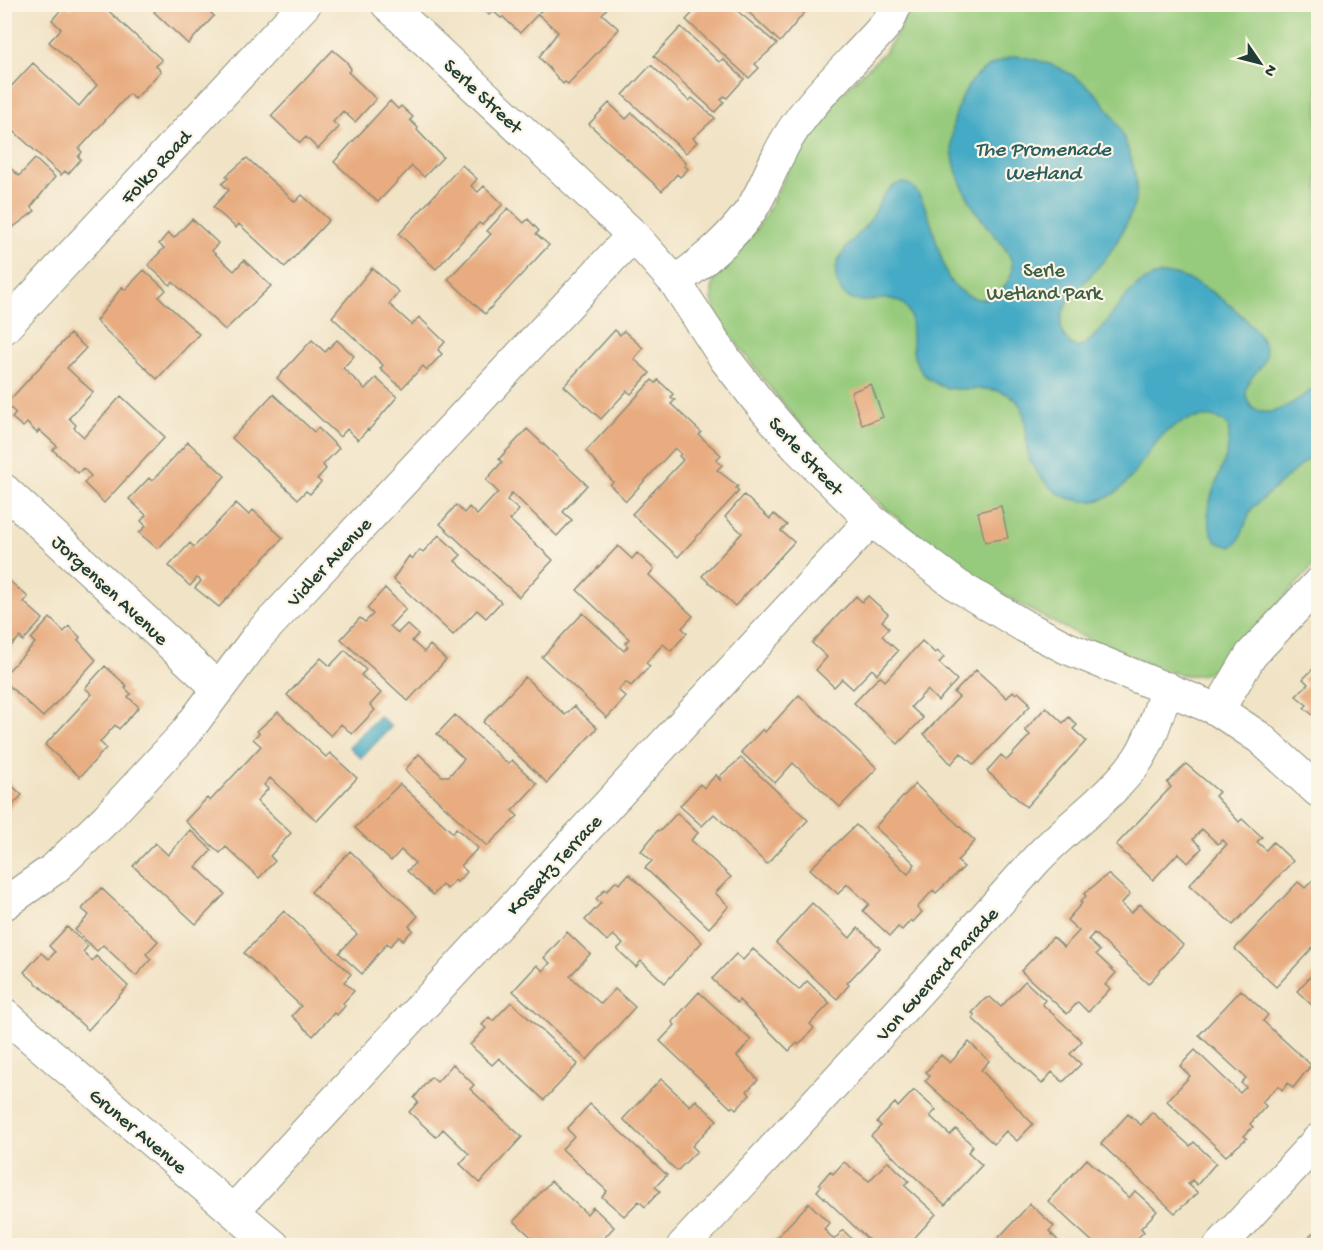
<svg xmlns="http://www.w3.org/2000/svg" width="1323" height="1250" font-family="'Gochi Hand',sans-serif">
  <rect width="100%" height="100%" fill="#fcf5e5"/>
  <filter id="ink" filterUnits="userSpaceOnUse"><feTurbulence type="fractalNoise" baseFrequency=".0167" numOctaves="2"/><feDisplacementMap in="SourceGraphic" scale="12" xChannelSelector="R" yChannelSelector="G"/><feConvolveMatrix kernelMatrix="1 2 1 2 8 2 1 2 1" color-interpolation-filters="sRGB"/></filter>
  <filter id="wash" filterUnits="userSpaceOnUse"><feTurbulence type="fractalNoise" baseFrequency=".008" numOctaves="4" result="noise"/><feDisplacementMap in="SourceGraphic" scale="24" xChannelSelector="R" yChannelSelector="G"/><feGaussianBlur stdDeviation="1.35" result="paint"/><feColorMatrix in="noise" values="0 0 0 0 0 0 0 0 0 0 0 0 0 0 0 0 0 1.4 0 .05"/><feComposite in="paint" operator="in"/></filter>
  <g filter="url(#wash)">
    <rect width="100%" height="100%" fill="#f1e3c6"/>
    <path fill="#96ca7b" stroke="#5a8458" stroke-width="1.5" d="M1300 4 1318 21V561L1219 667C1191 686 1160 668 1132 657 977 599 840 487 744 353 731 335 710 315 712 291 713 266 742 250 756 230 775 201 788 166 808 137 821 117 837 98 853 82 867 68 885 55 895 37 901 27 905 15 909 5Z"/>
    <path fill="#45aac5" stroke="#32747c" stroke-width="1.5" d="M1015 56C1073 63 1112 97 1129 152 1134 166 1138 182 1136 197 1133 212 1124 229 1116 243 1102 270 1071 288 1062 315 1058 330 1065 342 1078 348 1111 332 1121 281 1162 274 1190 269 1264 323 1266 353 1267 365 1252 373 1248 384 1245 391 1246 399 1250 405 1266 426 1304 396 1318 385V450L1252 508 1238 542 1231 547 1216 542C1191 498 1236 469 1228 426 1221 418 1213 416 1202 417 1136 422 1144 513 1076 500 1065 498 1058 494 1050 487 1044 481 1036 473 1032 465 1019 441 1037 407 1005 393 984 384 958 395 937 384 896 363 923 319 903 304 884 289 856 315 840 289 835 280 834 271 838 261 845 245 860 235 870 220 876 213 878 202 884 195 926 144 936 267 952 283 961 292 975 302 988 298 1004 294 1017 273 1010 257 1005 245 994 235 986 225 959 189 942 151 958 107 970 75 984 65 1015 56Z
      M379 716 391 727 361 758 349 747Z"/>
    <g id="blocks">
      <path fill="#e8ac80" d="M66 4 71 9 75 4H101L162 60 156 66 161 71 135 99 129 94 79 149 82 152 78 157 81 159 68 174 65 171 61 175 4 122V94L33 63 79 106 97 85 49 42 61 29 52 20Z
        M162 4H213L208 10 214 16 188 44 154 12Z
        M477 4H534L540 12 547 4H611L602 14 619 29 568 84 565 82 563 84 539 57 558 32 538 14 520 33 503 17 501 18 493 11 489 15Z
        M701 4H729L777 44 755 64 759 68 749 78 686 20Z
        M740 4H806L809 7 780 42Z
        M681 27 719 62 723 59 744 79 727 98 724 96 721 100 724 102 715 112 654 56Z
        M333 50 346 61 351 69 348 72 376 99 355 122 343 111 333 122 339 127 318 149 306 137 300 143 271 116Z
        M651 65 689 101 692 98 715 118 693 138 697 142 686 153 623 95Z
        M390 101 398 109 401 106 413 117 410 120 418 128 417 130 443 157 424 177 412 166 378 202 334 162Z
        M609 103 626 119 632 113 686 163 684 165 688 169 680 177 677 174 662 191 589 124Z
        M247 158 295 202 302 195 329 220 285 267 239 224 236 228 213 207 229 190 222 184 228 178 226 176Z
        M35 159 55 177 31 207 35 211 4 234V162L19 176Z
        M462 165 477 179 471 186 478 192 484 186 503 204 482 225 479 223 436 269 399 234Z
        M508 208 524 223 528 219 539 231 536 234 549 245 485 314 448 279 491 234 487 231Z
        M192 219 218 243 212 251 234 271 244 260 271 286 225 330 173 282 170 285 148 265 164 248 159 244 168 233 174 238Z
        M372 268 399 292 389 304 412 325 419 317 445 342 438 350 442 354 427 370 423 366 402 388 380 369 383 365 332 317Z
        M144 270 166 290 159 297 199 334 157 379 96 321 122 287 125 290Z
        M615 330 620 335 624 331 643 348 634 359 650 373 631 394 627 391 601 419 564 386Z
        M70 334 86 348 67 368 93 392 69 418 76 425 74 428 84 437 121 396 165 437 104 503 84 483 91 476 83 468 78 473 53 450 57 446 39 430 37 433 27 423 23 427 12 418 16 413 6 404Z
        M312 340 325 352 337 340 354 356 343 368 365 389 376 378 397 397 369 430 368 429 358 440 347 429 340 437 277 378Z
        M652 380 656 383 658 380 673 394 671 397 675 400 671 404 701 432 699 435 721 455 716 460 722 465 717 470 738 486 736 488 739 491 678 557 632 514 683 460 679 456 681 454 675 448 626 501 610 485 613 482 586 451Z
        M871 384 883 417 862 425 851 392Z
        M273 394 314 432 318 428 339 448 323 465 326 469 317 479 321 482 310 494 306 491 298 499 232 438Z
        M527 429 587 485 563 512 572 520 557 536 512 493 507 500 519 510 510 520 553 560 519 597 440 524 456 505 464 513 469 507 477 515 498 492 486 480 502 462 499 459Z
        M188 442 225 476 158 549 139 533 146 526 141 521 146 515 129 499 149 478 152 481Z
        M744 495 770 519 774 514 787 525 781 531 794 542 735 606 702 576 742 533 725 517Z
        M236 503 249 515 253 510 283 538 219 607 195 588 201 581 197 578 190 586 169 566 190 543 194 547Z
        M1001 506 1008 538 985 542 978 512Z
        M439 535 461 555 455 561 501 602 486 618 477 610 453 635 393 579 409 556 412 559 420 550 423 552Z
        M618 546 632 559 637 553 654 569 649 575 693 616 682 628 687 633 671 651 663 644 646 663 650 666 631 686 626 682 618 690 626 697 607 718 542 657 583 613 624 651 628 646 625 643 629 639 577 590Z
        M4 576 28 597 24 602 43 619 23 641 20 637 4 653Z
        M385 588 406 609 390 626 398 633 407 624 418 634 412 641 424 652 430 645 446 660 408 701 341 639 360 618 365 622 373 614 367 608Z
        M856 596 862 602 868 596 888 614 882 621 889 628 882 636 898 651 877 674 872 669 853 689 842 679 834 687 816 670 827 657 812 643Z
        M50 618 64 632 69 626 80 637 78 640 96 660 43 717 4 681V675L35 643 31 639Z
        M922 641 935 653 937 651 944 657 939 663 957 680 938 701 927 690 911 707 923 718 898 744 854 703 880 676 885 681Z
        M345 650 366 670 361 675 381 693 370 705 375 710 352 734 341 724 331 736 287 695 321 658 330 666Z
        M105 666 127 686 125 688 131 694 128 697 139 707 119 729 115 725 100 742 106 748 80 777 45 745 92 694 85 688Z
        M1316 666 1318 668V719L1304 708 1307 705 1296 696 1308 684 1303 679Z
        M976 670 1007 698 1013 691 1016 694 1018 692 1029 702 1027 704 1030 706 974 765 961 753 951 764 924 734 959 697 954 693Z
        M525 677 565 715 574 706 597 728 547 783 483 722Z
        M799 695 877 768 840 807 793 763 775 783 741 752 763 729 765 732Z
        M1046 707 1063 723 1069 717 1077 725 1073 729 1086 741 1026 807 987 771 1001 755 1007 760 1030 735 1025 730Z
        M278 712 326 757 330 753 357 778 317 821 270 778 264 785 268 789 257 801 291 833 270 856 275 861 259 878 226 847 220 853 185 821 207 798 210 801 261 746 253 739 259 733 257 731Z
        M455 715 508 764 512 760 537 784 512 811 518 816 487 846 405 770 419 754 442 776H449L464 759 437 734Z
        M741 758 808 820 767 864 714 814 702 826 680 806 700 784 704 788 716 775 720 780V776Z
        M1186 764 1219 792 1215 796 1239 822 1242 819 1262 837 1257 842 1266 850 1273 842 1293 861 1233 925 1189 885 1227 844 1222 840 1218 844 1202 829 1193 839 1202 848 1188 863 1178 853 1153 880 1116 845 1171 787 1167 783Z
        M4 778 22 795 4 814Z
        M400 784 453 833 456 828 478 848 461 866 467 872 457 882 455 880 447 889 442 885 433 895 407 871 415 863 401 850 391 861 355 828Z
        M915 784 975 841 957 861 964 867 936 893 933 890 917 908 922 912 913 922 911 920 902 930 898 927 890 936 863 911 869 904 847 884 838 894 810 869 856 825 908 874 915 864 875 827Z
        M677 813 698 833 691 840 731 877 715 893 729 906 709 928 645 868 652 861 641 851 658 830 660 831Z
        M190 830 212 850 196 867 225 894 196 924 133 866 155 843 168 855Z
        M350 851 418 916 409 926 413 930 403 940 399 937 390 946 387 943 362 974 339 953 357 934 311 892Z
        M629 874 702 942 665 983 641 961 636 967 617 949 623 944 613 935 607 941 585 920 601 903 596 899 605 889 607 891 616 881 619 884Z
        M1108 874 1130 894 1121 904 1131 913 1140 904 1183 945 1148 984 1094 933 1088 940 1100 951 1096 954 1116 973 1105 985 1110 989 1088 1012 1078 1002 1067 1014 1021 971 1053 937 1064 947 1079 931 1067 920 1082 903 1080 902 1086 896 1084 894Z
        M1315 878 1318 882V942L1276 987 1235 949 1298 882 1305 888Z
        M101 888 158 941 146 954 151 959 136 976 103 945 97 951 75 930 89 915 82 909Z
        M812 903 850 938 858 928 880 948 847 983 849 985 837 999 776 943Z
        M284 911 351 974 344 982 354 991 343 1003 345 1006 337 1015 334 1013 313 1036 292 1016 301 1006 244 953Z
        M67 927 88 946 83 952 92 961 96 956 128 986 88 1030 24 972 41 953 49 959 55 952 49 946Z
        M567 932 590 954 570 976 601 1004 615 989 635 1007 587 1060 513 991 537 965 543 971 550 963 544 958Z
        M753 949 799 990 807 981 830 1003 810 1024 814 1028 799 1045 797 1043 789 1051 739 1000 737 1003 712 979 736 954 743 960Z
        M1318 968V1011L1297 991Z
        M1025 981 1045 1000 1042 1004 1082 1041 1070 1054 1081 1064 1063 1082 1052 1072 1042 1084 972 1018 975 1015 972 1013 985 999 990 997 1001 1007Z
        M1241 990 1268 1015 1263 1021 1311 1065 1293 1088 1288 1083 1282 1090 1278 1086 1262 1102 1266 1106 1250 1124 1253 1127 1244 1136 1247 1138 1226 1156 1167 1101 1190 1076 1180 1066 1195 1050 1240 1093 1246 1087 1241 1083 1246 1078 1199 1035Z
        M699 992 751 1040 737 1056 758 1080 747 1091 750 1095 736 1109 733 1106 731 1108 660 1041 675 1025 672 1022Z
        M511 1002 578 1064 544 1100 499 1058 492 1065 470 1045 486 1028 482 1025 489 1017 493 1021Z
        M969 1042 989 1061 981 1070 1033 1124 1017 1141 1006 1131 994 1144 925 1081 930 1076 926 1072 941 1055 950 1063Z
        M453 1064 474 1085 470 1089 522 1137 480 1183 460 1164 469 1154 443 1129 436 1137 409 1112 418 1102 414 1098 431 1077 437 1082Z
        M661 1079 690 1106 696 1100 717 1120 692 1146 697 1151 677 1171 623 1119Z
        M914 1090 936 1110 930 1116 950 1135 956 1129 973 1146 968 1152 982 1165 945 1205 871 1136 881 1126 877 1122 895 1103 898 1107Z
        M590 1104 667 1175 655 1187 660 1191 645 1207 639 1201 624 1216 602 1197 607 1191 562 1149 574 1136 567 1129Z
        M1152 1112 1190 1146 1194 1142 1216 1163 1197 1185 1192 1180 1188 1184 1198 1193 1175 1213 1101 1144 1128 1114 1141 1125Z
        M1087 1159 1129 1198 1135 1191 1157 1211 1141 1228 1144 1232 1135 1240 1141 1246H1097L1048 1201Z
        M888 1161 909 1181 904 1185 936 1214 908 1245 904 1242 900 1246H875L817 1191 821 1186 819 1184 830 1171 833 1174 844 1162 869 1181Z
        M551 1181 587 1214 593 1207 614 1227 597 1246H541L514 1221Z
        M809 1203 829 1223 824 1229 834 1240 843 1230 859 1246H769Z
        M1030 1204 1054 1226 1049 1231 1060 1243 1058 1246H991Z
        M1317 1229 1318 1246H1306L1303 1243Z"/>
    </g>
  </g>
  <g filter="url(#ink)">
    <use href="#blocks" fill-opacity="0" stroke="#88907d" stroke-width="1.5"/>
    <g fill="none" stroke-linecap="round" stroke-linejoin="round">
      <g stroke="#88907d" stroke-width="34">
        <path id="minor" d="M387 4 633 235 675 282 726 360 758 401 797 447 871 520 958 586 1024 626 1067 648 1218 710 1260 738 1318 791
          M675 282C704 261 731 239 751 210 766 187 774 159 789 136 815 94 856 60 888 22L896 4
          M4 328 305 4
          M4 490 218 688
          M1218 710 1251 655 1318 584
          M4 904 55 868 107 818 184 735 259 635 633 235
          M4 1014 274 1246
          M235 1209 871 520
          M683 1246C802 1119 920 991 1035 861 1067 826 1110 799 1138 759 1152 738 1158 712 1167 688
          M1220 1246 1318 1140"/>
      </g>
      <use href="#minor" stroke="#fff" stroke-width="32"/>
    </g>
  </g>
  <g text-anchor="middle" stroke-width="4.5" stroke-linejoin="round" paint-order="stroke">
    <g font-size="20" fill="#1f3d34" stroke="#fcf5e5">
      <text transform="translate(484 95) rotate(43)" y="7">Serle Street</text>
      <text transform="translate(155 166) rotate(-47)" y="7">Folko Road</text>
      <text transform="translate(807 455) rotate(47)" y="7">Serle Street</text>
      <text transform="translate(328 561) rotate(-47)" y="7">Vidler Avenue</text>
      <text transform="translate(111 589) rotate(43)" y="7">Jorgensen Avenue</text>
      <text transform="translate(553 864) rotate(-47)" y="7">Kossatz Terrace</text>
      <text transform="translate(936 973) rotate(-48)" y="7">Von Guerard Parade</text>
      <text transform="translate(139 1130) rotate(40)" y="7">Gruner Avenue</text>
    </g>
    <g font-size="20" fill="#3d6046" stroke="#fcf5e5">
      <text x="1044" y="276">Serle<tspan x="1044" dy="23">Wetland Park</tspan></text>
    </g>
    <g font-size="21" font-style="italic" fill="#2a5e60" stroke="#fcf5e5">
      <text x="1043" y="155">The Promenade<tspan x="1043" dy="24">Wetland</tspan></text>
    </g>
  </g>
  <rect width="1323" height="1250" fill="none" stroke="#fcf5e5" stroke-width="24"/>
  <g transform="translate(1260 63) rotate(125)" stroke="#fcf5e5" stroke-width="4.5" paint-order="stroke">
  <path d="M0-4.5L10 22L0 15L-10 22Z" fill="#1f3d34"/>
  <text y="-9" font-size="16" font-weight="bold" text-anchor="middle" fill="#1f3d34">N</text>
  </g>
</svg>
